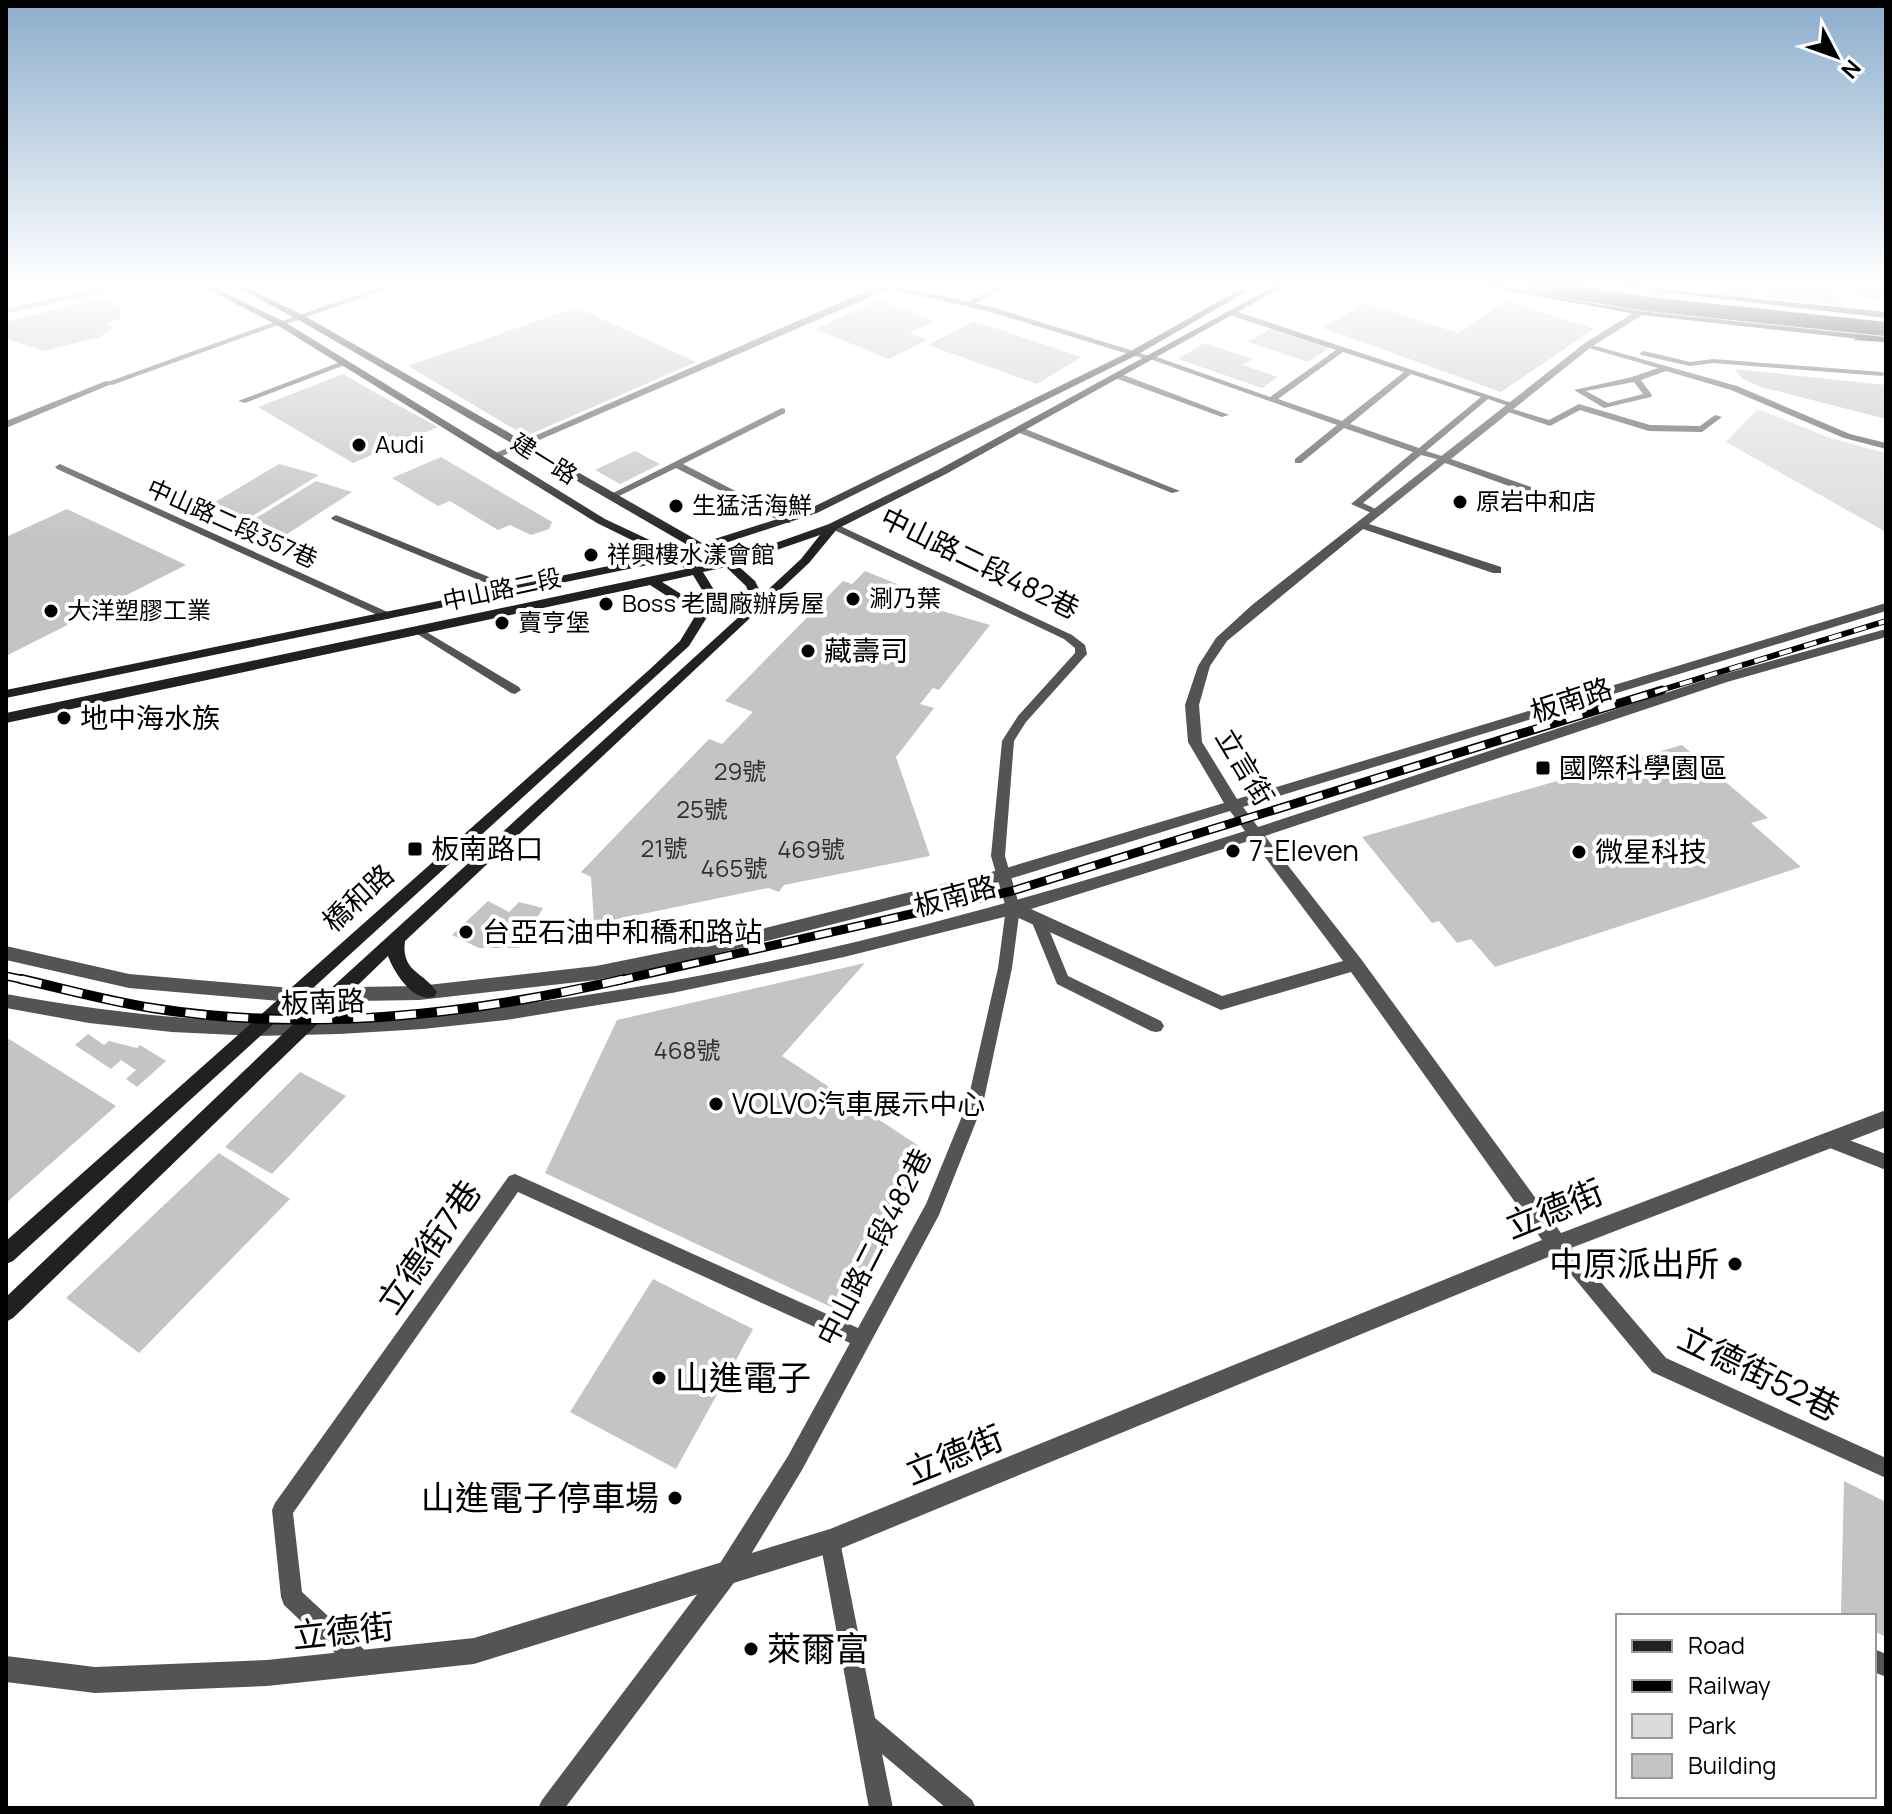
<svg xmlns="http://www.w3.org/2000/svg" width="1892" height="1814" font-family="Manrope,'Noto Sans TC',sans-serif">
  <rect width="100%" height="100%" fill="#fff"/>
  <path fill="#dbdbdb" d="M1758 409 1830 438 1886 453V532L1726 442Z"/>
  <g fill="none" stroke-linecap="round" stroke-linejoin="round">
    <path stroke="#a2a2a2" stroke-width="5" d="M6 311 123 285"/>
  </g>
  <path fill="#c4c4c4" d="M1716 285H1761L1747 302 1710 293Z
    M1772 285H1829L1844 306 1764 297Z
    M1849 285H1886V300L1858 297Z
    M109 296 123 311 119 319 107 323 112 328 100 337 44 351 6 339V322Z
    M879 300 935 321 909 333 927 340 889 359 815 329Z
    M1507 301 1594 329 1501 392 1323 328 1365 303 1458 333Z
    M576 307 696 362 526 436 408 366Z
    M974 321 1081 357 1037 384 928 345Z
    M1270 329 1329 348 1308 362 1248 342Z
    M1204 343 1252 359 1242 365 1278 377 1262 388 1178 359Z
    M1734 369 1886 385V419L1761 387 1743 379Z
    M343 374 376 393 438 427 353 463 258 407Z
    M635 451 660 464 620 484 595 470Z
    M441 457 552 522 549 529 531 535 510 525 498 530 450 501 438 506 392 478Z
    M279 464 319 475 246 520 205 508Z
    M316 481 352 492 278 540 240 528Z
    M67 509 186 565 6 656V537Z
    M865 571 931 598 925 606 990 625 939 690 933 688 920 704 934 708 896 757 930 856 784 885 779 892 768 888 594 924 591 877 581 872 709 739 722 744 753 712 725 701 843 581 852 584Z
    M1682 745 1768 818 1751 823 1801 867 1495 967 1471 939 1457 943 1439 921 1432 923 1362 837Z
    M488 901 509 912 519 902 543 908 519 948H479L452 935Z
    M865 963 782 1056 928 1152 846 1314 545 1173 617 1020Z
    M88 1034 104 1045 109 1041 137 1048 140 1045 166 1061 137 1087 126 1079 136 1070 121 1060 111 1069 75 1045Z
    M9 1039 116 1106 6 1203V1042Z
    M300 1072 346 1096 272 1174 225 1147Z
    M219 1153 290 1199 139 1353 66 1298Z
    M653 1279 753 1329 676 1469 570 1412Z
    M1844 1481 1886 1502V1637L1874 1631V1616L1841 1614Z"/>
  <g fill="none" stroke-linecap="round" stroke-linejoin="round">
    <g stroke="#dbdbdb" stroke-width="3">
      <path id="highway" d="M1855 334H1886V342L1855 340Z"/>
    </g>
    <path fill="#545454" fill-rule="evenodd" d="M712 285H742L735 290Z
      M999 285H1008L971 306 964 304Z
      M1229 311H1235L1518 405 1514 408 1488 399 1426 451 1448 458V462L1421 455 1363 503 1384 513 1376 515 1351 504 1413 452 1344 428 1301 463H1295V459L1337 425 1147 358 1154 356 1270 397 1336 350 1229 315ZM1343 352 1404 372 1342 421 1278 399ZM1411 374 1481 397 1419 448 1350 424Z
      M277 321 284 323 112 385 105 383Z
      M1585 343 1737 386 1850 434 1886 443V449L1844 438 1731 390 1666 371 1641 380 1652 395 1651 397 1604 408 1574 390 1632 377 1658 368 1585 347ZM1634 382 1643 394 1608 403 1586 391Z
      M1644 351 1690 362 1713 359 1882 372 1886 374 1882 376 1713 363 1690 366 1641 355 1640 353Z
      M343 361 350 363 245 403 238 401Z
      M1115 374H1121L1229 415 1222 417 1115 378Z
      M1579 404 1650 425 1700 426 1715 415 1722 417 1702 432 1649 431 1580 410 1550 426 1502 410 1506 407 1549 420Z
      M782 408 785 409V413L683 464 790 519V523H784L676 468 613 499 605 497Z
      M1017 428H1023L1180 491 1172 493 1017 432Z
      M60 464 392 614 393 616 388 619 384 618 57 469 55 467Z
      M336 515 516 588 517 590 516 592H508L333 520 331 518Z
      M830 524H836L1072 635 1085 645 1087 654 1026 722 1014 741 1005 856 1020 908 1012 968 983 1104 939 1215 802 1470 733 1584 565 1808H538L542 1800 717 1568 788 1456 850 1343 518 1192 293 1513 302 1592 370 1655 373 1663 370 1671 362 1674 354 1671 284 1605 281 1597 272 1510 275 1503 509 1176 515 1174 858 1328 926 1204 967 1104 998 968 1006 908 991 856 1002 741 1018 716 1075 653V648L1064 639 830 528Z
      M418 627 519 687 521 690 515 694 511 693 414 632 413 630Z
      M1038 914 1043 916 1045 920 1068 976 1161 1021 1164 1026 1161 1031 1156 1032 1151 1031 1057 984 1031 920 1033 916Z
      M1828 1132 1886 1154V1170L1822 1145 1820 1140 1822 1135Z
      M1557 1235 1563 1238 1666 1358 1886 1458V1478L1652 1372 1551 1250 1548 1244 1551 1238Z
      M830 1531 837 1534 840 1541 875 1718 972 1800 976 1808H946L882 1754 893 1808H869L820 1541 823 1534Z
      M1874 1649 1886 1654V1677L1874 1672Z"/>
    <path fill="#545454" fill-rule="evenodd" d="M386 285H398L283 325 276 323Z
      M880 285H895L992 307 1156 358 1148 360 987 311 889 289 500 457 491 455Z
      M1660 290 1664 293 1644 314 1591 347 1451 459 1531 487V491H1523L1445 463 1369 524 1501 567V573H1493L1363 529 1227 641 1210 666 1199 705 1202 742 1237 799 1886 603V611L1243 807 1258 827 1717 676 1886 629V637L1727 682 1265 836 1361 959 1561 1233 1886 1110V1127L1558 1253 830 1553 474 1664 267 1686 95 1693 6 1682V1656L95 1667 267 1660 474 1638 830 1529 1542 1240 1351 972 1221 1010 1012 915 844 957 672 993 506 1020 423 1029 339 1034 256 1036 172 1032 89 1023 6 1008V994C90 1009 173 1020 258 1021 588 1022 932 931 1245 831L1230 811 1003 881 680 963 596 980 419 1000 291 1002 129 988 6 960V946L129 974 291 988 419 986 596 966 680 949 1003 869 1224 803 1188 742 1185 705 1198 666 1216 638 1252 605 1585 343 1638 310ZM1252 840 1343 961 1222 996 1031 909Z
      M106 381 114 383 6 428V421Z"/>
    <path fill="#212121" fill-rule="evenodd" d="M199 285H209L283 321 605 519 675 552 691 547 297 319 232 285H242L303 315 702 543 809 509 1129 352 1248 285H1258L1135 356 817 513 710 548 730 559 829 524 938 470 1276 285H1286L946 474 837 529 809 563 405 941C401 972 423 971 437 992L434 997C414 1003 394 973 388 956L13 1318 6 1322V1297L328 991 742 614 740 611 748 591 746 586 726 567 703 572 719 598 689 646 13 1261 6 1264V1241L649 670 680 641 694 618 681 605 650 585 6 723V713L686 569 672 560 6 698V690L662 555 597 523 277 325ZM820 535 801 559 757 600 760 591 755 581 736 564ZM700 551 718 562 697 567 683 557ZM693 575 707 598 700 610 689 599 662 582Z
      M1475 285H1493L1641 309 1886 336V342L1641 315Z
      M1602 285H1627L1886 312V318Z"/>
    <use href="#highway" fill="#000" fill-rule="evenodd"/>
    <g stroke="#000" stroke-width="6">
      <path id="rail-far2" d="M1655 692 1886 621"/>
    </g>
    <g stroke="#000" stroke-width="9">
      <path id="rail-far1" d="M6 976 30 981
        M616 981 1012 891 1662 690"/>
    </g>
    <g stroke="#000" stroke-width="10">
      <path id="rail" d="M21 979C65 989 108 1001 152 1008 311 1033 469 1015 624 979"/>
    </g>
    <use href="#rail-far2" stroke="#fff" stroke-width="4" stroke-dasharray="13" stroke-linecap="butt"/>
    <use href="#rail-far1" stroke="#fff" stroke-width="6" stroke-dasharray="17" stroke-linecap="butt"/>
    <use href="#rail" stroke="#fff" stroke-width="7" stroke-dasharray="21" stroke-linecap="butt"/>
    <g stroke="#dbdbdb" stroke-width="16" stroke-linecap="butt">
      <path id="highway-bridge" d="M1529 285 1647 304 1886 329"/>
    </g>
    <use href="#highway-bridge" stroke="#000" stroke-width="14"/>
  </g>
  <linearGradient id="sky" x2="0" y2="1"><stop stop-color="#8cadcc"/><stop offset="0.53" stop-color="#fff"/><stop offset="1" stop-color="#fff" stop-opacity="0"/></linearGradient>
  <rect width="1892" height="539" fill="url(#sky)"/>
  <g fill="#000" stroke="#fff" stroke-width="3">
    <circle cx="359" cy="445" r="8"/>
    <circle cx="1460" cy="502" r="8"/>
    <circle cx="676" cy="506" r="8"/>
    <circle cx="591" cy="555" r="8"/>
    <circle cx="853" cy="599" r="8"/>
    <circle cx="606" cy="604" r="8"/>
    <circle cx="51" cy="611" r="8"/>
    <circle cx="502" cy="623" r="8"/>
    <circle cx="808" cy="651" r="8"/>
    <circle cx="64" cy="718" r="8"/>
    <rect x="1535" y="760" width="16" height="16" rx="4"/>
    <rect x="407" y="841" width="16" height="16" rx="4"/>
    <circle cx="1233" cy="851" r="8"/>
    <circle cx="1579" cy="852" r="8"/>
    <circle cx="466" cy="932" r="8"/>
    <circle cx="716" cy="1104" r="8"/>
    <circle cx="1735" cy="1264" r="8"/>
    <circle cx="659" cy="1378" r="8"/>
    <circle cx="675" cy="1498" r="8"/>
    <circle cx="751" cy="1649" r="8"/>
  </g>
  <g text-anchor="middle" stroke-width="8" stroke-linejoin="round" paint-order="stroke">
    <g font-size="24" fill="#000" stroke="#fff" text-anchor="start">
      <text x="375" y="453">Audi</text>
      <text x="1476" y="510">原岩中和店</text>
      <text x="692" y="514">生猛活海鮮</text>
      <text x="607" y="563">祥興樓水漾會館</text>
      <text x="869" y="607">涮乃葉</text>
      <text x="622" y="612">Boss 老闆廠辦房屋</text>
      <text x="67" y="619">大洋塑膠工業</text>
      <text x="518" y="631">賣亨堡</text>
    </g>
    <g font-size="24" fill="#000" stroke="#fff">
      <text transform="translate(544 459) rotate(32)" y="8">建一路</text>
      <text transform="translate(232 524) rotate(24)" y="8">中山路二段357巷</text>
      <text transform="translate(502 590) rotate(-12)" y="8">中山路二段</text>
    </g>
    <g font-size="24" fill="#313131">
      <text x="740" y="780">29號</text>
      <text x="702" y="818">25號</text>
      <text x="664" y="857">21號</text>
      <text x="811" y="858">469號</text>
      <text x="734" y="877">465號</text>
      <text x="687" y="1059">468號</text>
    </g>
    <g font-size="28" fill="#000" stroke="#fff">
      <text transform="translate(980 563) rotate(26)" y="10">中山路二段482巷</text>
      <text transform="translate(1571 700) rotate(-18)" y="10">板南路</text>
      <text transform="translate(1245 767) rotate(59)" y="10">立言街</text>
      <text transform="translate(955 896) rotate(-15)" y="10">板南路</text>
      <text transform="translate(358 898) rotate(-42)" y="10">橋和路</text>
      <text transform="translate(323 1002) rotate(-2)" y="10">板南路</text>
      <text transform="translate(874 1247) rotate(-63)" y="10">中山路二段482巷</text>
    </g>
    <g font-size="28" fill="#000" stroke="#fff" text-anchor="start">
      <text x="824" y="661">藏壽司</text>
      <text x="80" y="728">地中海水族</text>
      <text x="1559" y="778">國際科學園區</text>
      <text x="431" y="859">板南路口</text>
      <text x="1249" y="861">7-Eleven</text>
      <text x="1595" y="862">微星科技</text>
      <text x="482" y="942">台亞石油中和穚和路站</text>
      <text x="732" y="1114">VOLVO汽車展示中心</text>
    </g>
    <g font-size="34" fill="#000" stroke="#fff">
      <text transform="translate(1554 1209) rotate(-22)" y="12">立德街</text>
      <text transform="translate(429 1247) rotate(-55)" y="12">立德街7巷</text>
      <text transform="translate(1759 1373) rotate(26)" y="12">立德街52巷</text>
      <text transform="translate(954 1455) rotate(-22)" y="12">立德街</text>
      <text transform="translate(343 1631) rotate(-6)" y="12">立德街</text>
    </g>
    <g font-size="34" fill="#000" stroke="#fff" text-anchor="end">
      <text x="1719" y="1276">中原派出所</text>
      <text x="675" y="1390" text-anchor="start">山進電子</text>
      <text x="659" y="1510">山進電子停車場</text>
      <text x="767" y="1661" text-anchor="start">萊爾富</text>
    </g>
  </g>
  <rect width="1892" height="1814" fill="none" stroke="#000000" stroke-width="16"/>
  <rect x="1616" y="1614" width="260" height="184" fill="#ffffff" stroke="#999999" stroke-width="2"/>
  <rect x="1632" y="1640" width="40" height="12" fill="#212121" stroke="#999999" stroke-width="2"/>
  <text x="1688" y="1654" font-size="24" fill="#000000">Road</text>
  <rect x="1632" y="1680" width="40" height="12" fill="#000000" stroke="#999999" stroke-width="2"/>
  <text x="1688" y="1694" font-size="24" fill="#000000">Railway</text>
  <rect x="1632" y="1714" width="40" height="24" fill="#dbdbdb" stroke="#999999" stroke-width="2"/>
  <text x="1688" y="1734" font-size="24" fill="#000000">Park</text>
  <rect x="1632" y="1754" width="40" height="24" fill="#c4c4c4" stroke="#999999" stroke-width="2"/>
  <text x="1688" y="1774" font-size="24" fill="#000000">Building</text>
  <g transform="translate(1836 56) rotate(131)" stroke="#ffffff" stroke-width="6" paint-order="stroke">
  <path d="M0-6L14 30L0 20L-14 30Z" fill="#000000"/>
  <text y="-12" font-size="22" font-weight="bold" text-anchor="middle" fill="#000000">N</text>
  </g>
</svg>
